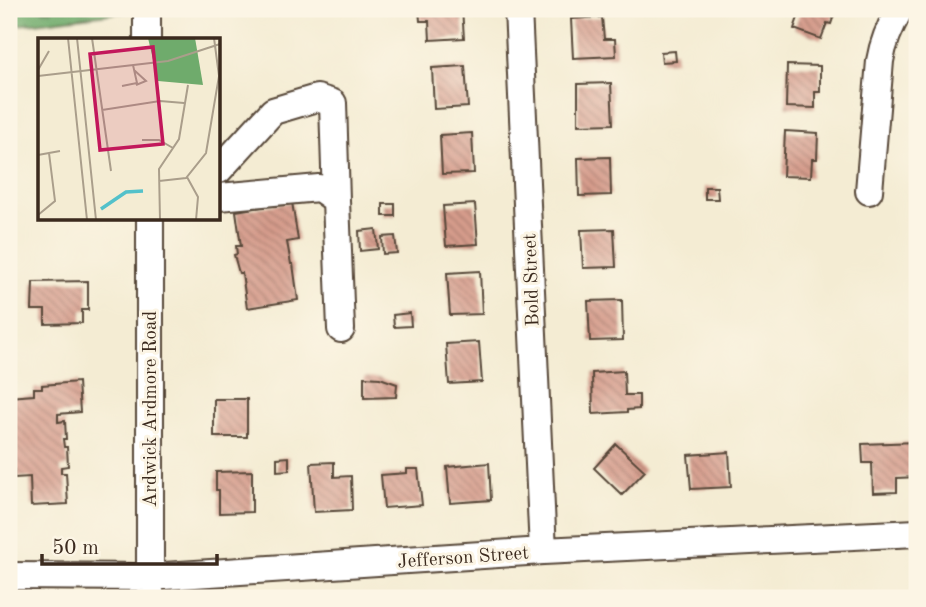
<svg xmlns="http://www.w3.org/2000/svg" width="926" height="607" font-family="'Old Standard TT',serif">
  <defs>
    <pattern id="forest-firs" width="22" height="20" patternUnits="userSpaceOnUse" patternTransform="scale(1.75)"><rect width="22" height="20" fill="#6fab6c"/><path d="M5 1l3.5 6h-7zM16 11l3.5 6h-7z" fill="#5c8b58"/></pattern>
    <pattern id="building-back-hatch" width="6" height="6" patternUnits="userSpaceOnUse" patternTransform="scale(1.75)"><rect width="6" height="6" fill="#d59b8b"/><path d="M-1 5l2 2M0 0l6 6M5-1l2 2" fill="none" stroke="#ae7f71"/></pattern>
  </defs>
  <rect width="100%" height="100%" fill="#fcf5e5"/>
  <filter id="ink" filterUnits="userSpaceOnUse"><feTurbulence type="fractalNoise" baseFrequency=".0143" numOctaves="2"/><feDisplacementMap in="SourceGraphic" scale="14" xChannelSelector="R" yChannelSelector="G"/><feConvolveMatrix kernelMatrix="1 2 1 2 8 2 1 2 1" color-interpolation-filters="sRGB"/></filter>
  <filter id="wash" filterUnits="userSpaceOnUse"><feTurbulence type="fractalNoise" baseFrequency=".00686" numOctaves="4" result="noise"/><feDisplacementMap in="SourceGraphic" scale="28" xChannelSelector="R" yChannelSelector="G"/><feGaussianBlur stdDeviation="1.57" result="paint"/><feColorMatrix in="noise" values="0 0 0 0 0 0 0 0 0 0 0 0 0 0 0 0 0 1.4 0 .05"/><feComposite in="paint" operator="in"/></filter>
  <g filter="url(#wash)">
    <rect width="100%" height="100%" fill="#f4ecd3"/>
    <path fill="url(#forest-firs)" stroke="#556a45" stroke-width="2" d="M9 9H150L9 26Z"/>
    <g id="blocks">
      <path fill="url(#building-back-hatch)" d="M419 9H462L464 38 430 40 429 21H420Z
        M801 9H836L831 24 827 23 821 39 794 29Z
        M602 17 604 39H615L616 56 573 58 571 19Z
        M675 51 676 61 662 62 661 52Z
        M787 65 820 66V92H815V108L786 107Z
        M465 66 468 107 434 109 432 68Z
        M611 83 613 124 578 125V84Z
        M785 131 818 133 817 159H812L811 177 783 176Z
        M472 133 474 173 442 174 440 135Z
        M610 157 611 195 579 196 578 158Z
        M705 187H717L718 199H705Z
        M292 202 298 240 287 242 291 264H293L298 300 247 308 242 273H239L234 255 237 254 236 246H241L236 211Z
        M383 204H395V216H383Z
        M475 204 478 244 446 246 443 206Z
        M376 229 378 249 360 251 359 231Z
        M614 229 616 267 583 268 581 230Z
        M395 236 397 253 383 254 382 237Z
        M480 271 482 314 450 315 447 273Z
        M88 281V310H82V323L45 324V310H32L33 282Z
        M622 300 623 340 590 341 588 301Z
        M410 313 411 326 394 327 393 315Z
        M479 342 482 382 449 384 446 344Z
        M624 371 625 395H639V409L627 410V412L593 414 592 373Z
        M364 377 380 378 397 384 396 397 364 398Z
        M78 382 80 412 58 414V422L65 421 66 439H63L64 447H67L68 466 61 467V473H66L68 504 31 506 30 477 14 478 11 425H9V397L34 395V388H42V385Z
        M214 399H247V437H214Z
        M917 442V477L897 478V492L873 493 872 463H863L862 444Z
        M616 444 645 471 622 495 594 468Z
        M729 452 731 487 691 489 688 455Z
        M289 457V470L277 471V458Z
        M334 462V477L351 476 352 510 314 512 311 463Z
        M489 463 491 500 450 503 447 467Z
        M407 469H418L422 505 384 508 381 475 407 473Z
        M252 471V512L219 513V490H216V472Z"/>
    </g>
  </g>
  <g filter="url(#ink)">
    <use href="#blocks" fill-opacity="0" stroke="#574739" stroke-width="2"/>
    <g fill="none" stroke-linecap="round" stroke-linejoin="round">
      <g stroke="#574739" stroke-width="30">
        <path id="minor" d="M147 9V40
          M518 9 543 551
          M219 170 273 111 317 98 333 103 336 200
          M869 191 880 61C883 42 890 26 900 9
          M219 197 319 188 336 200 341 329
          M150 219V598
          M9 576 149 577 543 551 917 533"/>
      </g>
      <use href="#minor" stroke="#fff" stroke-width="26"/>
    </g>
  </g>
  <g text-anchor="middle" stroke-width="6" stroke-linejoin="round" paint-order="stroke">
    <g font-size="19" fill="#3b2a1e" stroke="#fcf5e5">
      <text transform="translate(530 280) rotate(-92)" y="7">Bold Street</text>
      <text transform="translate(149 409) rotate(-90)" y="7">Ardwick Ardmore Road</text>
      <text transform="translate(463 556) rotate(-4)" y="7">Jefferson Street</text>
    </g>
  </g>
  <g transform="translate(38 38)">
    <rect width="182" height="182" fill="#f4ecd3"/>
    <path d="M110 0H157L165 47 120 43Z" fill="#6fab6c"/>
    <path fill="none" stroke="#53c1ca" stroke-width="3.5" d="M63 171 88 154 105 153"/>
    <path fill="none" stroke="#aa9e8b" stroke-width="2" d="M30 0 49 182M39 0 58 182M54 0 73 133M0 32 11 13M96 32 108 43 98 47M0 38 130 23 182 6M84 48 99 45 95 27M64 72 122 63 146 65M104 102H121L135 110M0 117 22 113M149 139 160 159 158 182M121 143 148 140 168 115 181 38 176 0M0 177 17 163 11 115M122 182 121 131 141 101 150 47"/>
    <path fill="#c2185b" fill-opacity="0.15" stroke="#c2185b" stroke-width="3.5" d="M115 9 125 106 62 112 52 16Z"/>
    <rect width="182" height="182" fill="none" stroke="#3b2a1e" stroke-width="3.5"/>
  </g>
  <rect width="926" height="607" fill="none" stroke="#fcf5e5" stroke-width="35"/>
  <path d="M42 554v10h175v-10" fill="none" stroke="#3b2a1e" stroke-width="3.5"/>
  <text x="52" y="554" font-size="21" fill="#3b2a1e" stroke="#fcf5e5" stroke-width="5" paint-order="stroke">50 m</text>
</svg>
